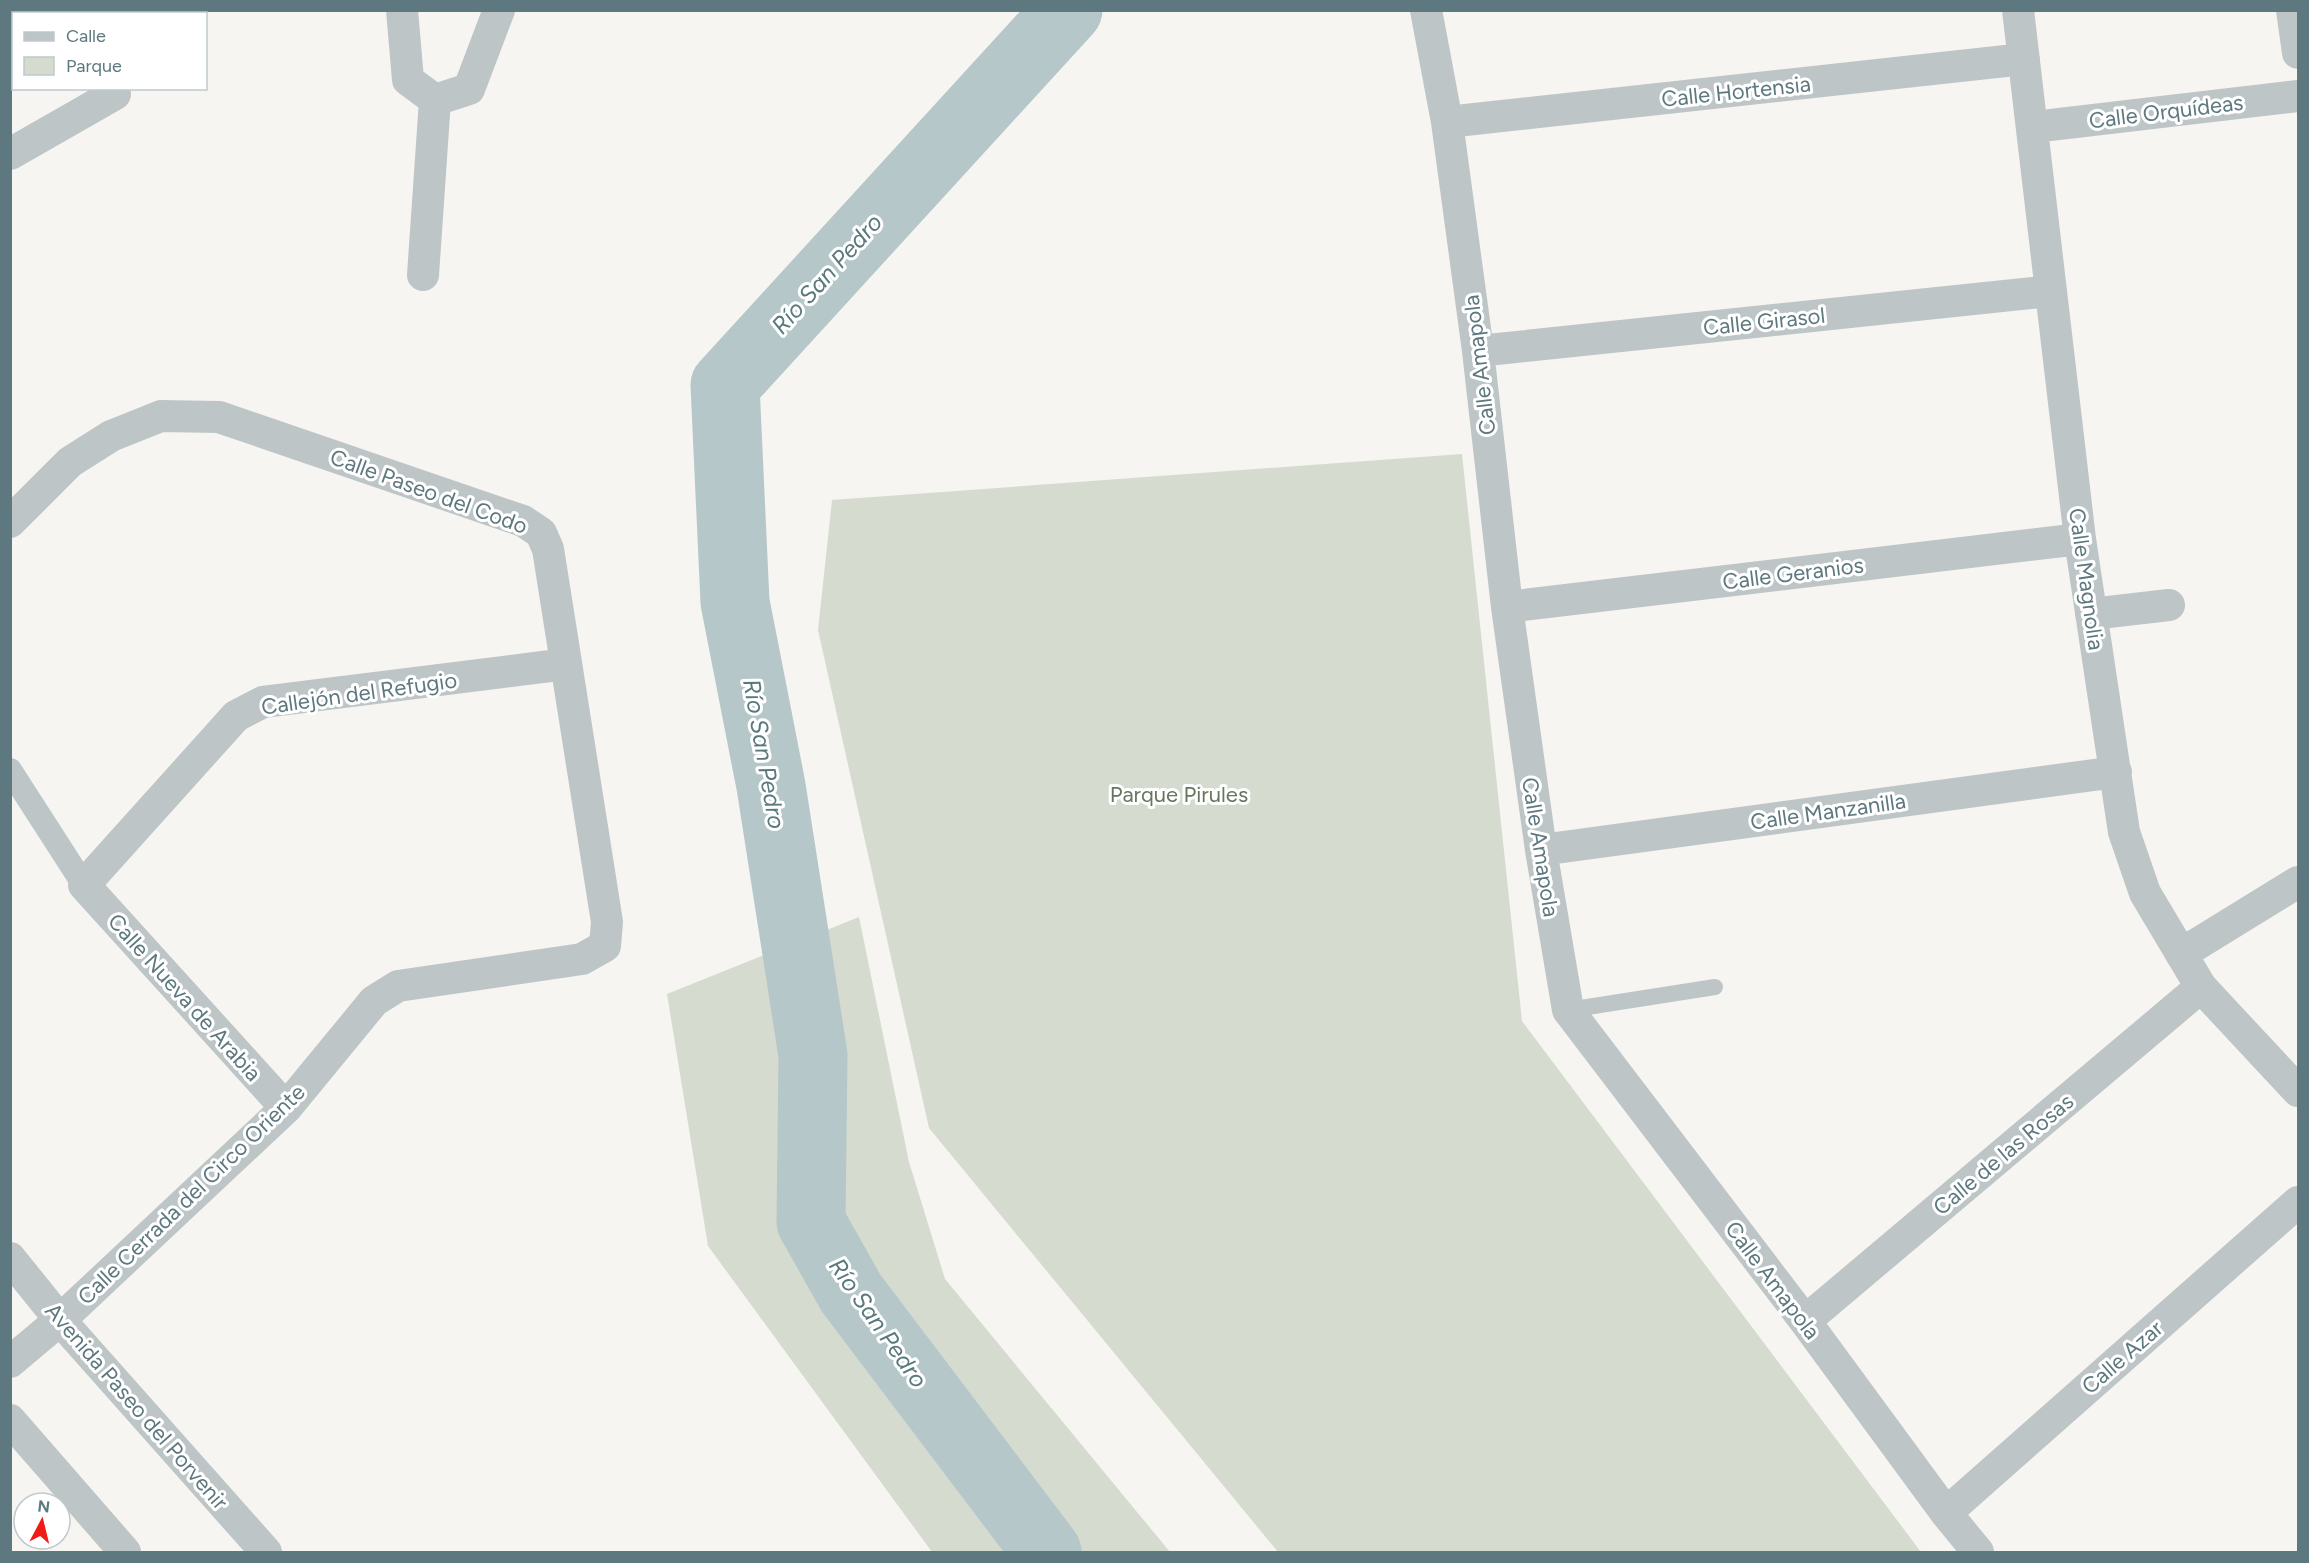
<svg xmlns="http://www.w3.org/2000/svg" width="2309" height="1563" font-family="Figtree,sans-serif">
  <rect width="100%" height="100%" fill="#f6f5f1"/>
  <path fill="#d6dbd0" d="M1462 454 1522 1021 1921 1552H1278L929 1128 818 630 832 500Z
    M859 917 909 1162 945 1279 1170 1552H932L708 1246 667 994Z"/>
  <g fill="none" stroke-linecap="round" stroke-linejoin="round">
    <path stroke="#b5c7c9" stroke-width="69" d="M1047 1552 851 1293 811 1222 813 1055 771 786 735 602 725 385 1068 10"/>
    <path stroke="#bec5c7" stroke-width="16" d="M1568 1010 1715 987"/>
    <path stroke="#bec5c7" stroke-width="24" d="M10 770 84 885"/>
    <path stroke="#bec5c7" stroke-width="32" d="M402 10 408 80 435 100
      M1426 10 1447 122 1478 351 1507 607 1541 850 1568 1010 1805 1321 1946 1513 1978 1552
      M2018 10 2080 539 2124 832 2145 893 2201 987 2298 1091
      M2292 10 2298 53
      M435 100 469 89 499 10
      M1447 122 2024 59
      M2033 127 2298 96
      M10 154 115 94
      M423 275 435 100
      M1478 351 2051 291
      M10 522 70 462 111 436 161 416 219 417 523 521 541 533 548 549 607 922 605 946 582 959 398 986 374 1001 286 1108 60 1320 10 1362
      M1507 607 2080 539
      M2091 614 2169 605
      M1541 850 2116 772
      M2181 954 2298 882
      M286 1108 84 885 236 716 263 702 566 664
      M10 1258 60 1320 266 1552
      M1805 1321 2201 987
      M10 1420 125 1552
      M1946 1513 2298 1202"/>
  </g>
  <g text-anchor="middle" stroke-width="6" stroke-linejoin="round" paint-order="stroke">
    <g font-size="22" fill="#5e787f" stroke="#fff">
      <text transform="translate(1736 91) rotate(-6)" y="8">Calle Hortensia</text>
      <text transform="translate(2166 111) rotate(-7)" y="8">Calle Orquídeas</text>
      <text transform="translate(1764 321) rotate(-6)" y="8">Calle Girasol</text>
      <text transform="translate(1479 365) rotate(-97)" y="8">Calle Amapola</text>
      <text transform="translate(429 491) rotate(20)" y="8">Calle Paseo del Codo</text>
      <text transform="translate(1793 573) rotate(-7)" y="8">Calle Geranios</text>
      <text transform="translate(2087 579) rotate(82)" y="8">Calle Magnolia</text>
      <text transform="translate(359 693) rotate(-8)" y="8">Callejón del Refugio</text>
      <text transform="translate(1828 811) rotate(-8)" y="8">Calle Manzanilla</text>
      <text transform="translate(1541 847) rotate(81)" y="8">Calle Amapola</text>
      <text transform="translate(185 997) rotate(48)" y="8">Calle Nueva de Arabia</text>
      <text transform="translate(2003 1154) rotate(-40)" y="8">Calle de las Rosas</text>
      <text transform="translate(191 1194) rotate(-44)" y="8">Calle Cerrada del Circo Oriente</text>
      <text transform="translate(1773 1280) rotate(53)" y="8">Calle Amapola</text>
      <text transform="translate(2122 1357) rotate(-41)" y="8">Calle Azar</text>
      <text transform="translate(137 1406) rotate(49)" y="8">Avenida Paseo del Porvenir</text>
    </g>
    <g font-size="22" fill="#67775d" stroke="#fff">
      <text x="1179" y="802">Parque Pirules</text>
    </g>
    <g font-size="24" font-style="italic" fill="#59797c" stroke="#fff">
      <text transform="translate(827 274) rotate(-48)" y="8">Río San Pedro</text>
      <text transform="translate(764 754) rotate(80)" y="8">Río San Pedro</text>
      <text transform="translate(878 1323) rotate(55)" y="8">Río San Pedro</text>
    </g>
  </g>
  <rect width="2309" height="1563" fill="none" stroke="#5e787f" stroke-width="24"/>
  <rect x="12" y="12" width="195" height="78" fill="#ffffff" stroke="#bfc9cc" stroke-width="1.5"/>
  <rect x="24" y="32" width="30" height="9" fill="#bec5c7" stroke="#bfc9cc" stroke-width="1.5"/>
  <text x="66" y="42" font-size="18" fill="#5e787f">Calle</text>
  <rect x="24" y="57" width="30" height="18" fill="#d6dbd0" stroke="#bfc9cc" stroke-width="1.5"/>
  <text x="66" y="72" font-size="18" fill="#5e787f">Parque</text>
  <g transform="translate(42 1521) rotate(7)"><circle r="28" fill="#ffffff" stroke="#bfc9cc" stroke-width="1.5"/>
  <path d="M0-4.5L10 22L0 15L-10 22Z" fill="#f11b16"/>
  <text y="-9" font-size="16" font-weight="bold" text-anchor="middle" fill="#5e787f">N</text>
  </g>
</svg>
